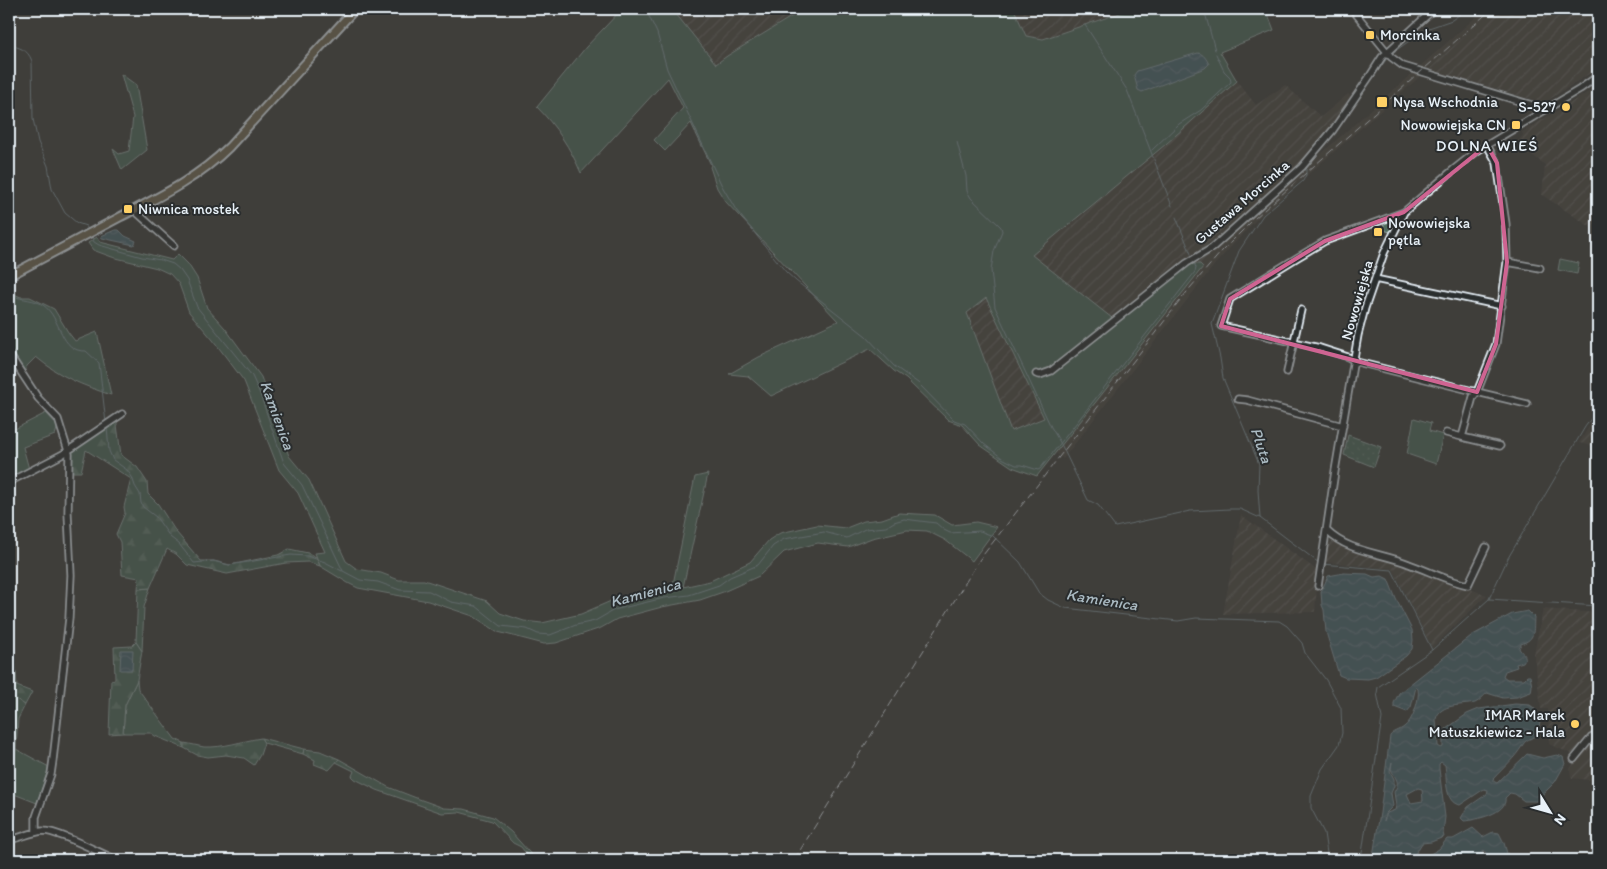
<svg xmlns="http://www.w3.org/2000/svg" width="1607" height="869" font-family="Itim,sans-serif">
  <defs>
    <pattern id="industrial-furrows" width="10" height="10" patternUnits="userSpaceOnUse" patternTransform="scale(1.25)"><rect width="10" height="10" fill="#4d4a43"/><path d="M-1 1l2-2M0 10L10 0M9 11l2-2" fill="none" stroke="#67655f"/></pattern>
    <pattern id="forest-firs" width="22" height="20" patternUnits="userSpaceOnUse" patternTransform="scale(1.25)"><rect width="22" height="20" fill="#4f6b5b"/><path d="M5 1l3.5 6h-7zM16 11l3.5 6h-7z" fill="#688173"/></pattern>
    <pattern id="park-dots" width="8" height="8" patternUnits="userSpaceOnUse" patternTransform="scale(1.25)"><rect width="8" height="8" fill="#4f6b5b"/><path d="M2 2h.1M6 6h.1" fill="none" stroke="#688173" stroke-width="1.8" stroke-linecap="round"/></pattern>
    <pattern id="water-waves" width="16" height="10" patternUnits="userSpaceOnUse" patternTransform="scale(1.25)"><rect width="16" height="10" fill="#4c6770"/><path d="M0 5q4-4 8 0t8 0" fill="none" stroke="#667d85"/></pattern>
  </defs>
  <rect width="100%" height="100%" fill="#3f3e3a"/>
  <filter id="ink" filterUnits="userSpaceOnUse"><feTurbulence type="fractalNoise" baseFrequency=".02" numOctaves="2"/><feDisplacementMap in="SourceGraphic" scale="10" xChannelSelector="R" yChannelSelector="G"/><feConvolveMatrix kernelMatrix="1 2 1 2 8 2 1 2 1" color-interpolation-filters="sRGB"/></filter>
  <g filter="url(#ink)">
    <path fill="#4d4a43" d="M1485 9H1497L1256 220 1216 263 1063 459 1056 453 1203 267 1200 264 1298 174Z"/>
    <path fill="url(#industrial-furrows)" d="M672 9H804L727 56 716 64Z
      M1014 9H1132L1043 39 1026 36Z
      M1497 9H1598V68L1544 103 1429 69 1442 56Z
      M1237 81 1256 105 1285 85 1321 117 1348 94 1352 97 1298 174 1200 264H1190L1117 323 1031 256 1166 144Z
      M1598 86V220L1592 228 1542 195 1545 165 1517 143 1523 135 1522 132Z
      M987 298 1044 418 1011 431 967 313Z
      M1598 413V447L1579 443 1596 415Z
      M1241 515 1318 571 1315 612 1223 614Z
      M1328 540 1487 595 1432 648 1393 569 1324 562Z
      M1543 609 1598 613V781L1571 778 1570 769 1578 757 1549 744 1548 709H1541L1534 654Z"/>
    <path fill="#4f6b5b" stroke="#9caeaa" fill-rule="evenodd" d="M622 9H672L716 64 727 56 804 9H1014L1026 36 1043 39 1132 9H1211L1212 11 1219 9H1266L1274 30 1220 52 1237 81 1166 144 1032 255 1117 322 1190 264H1200L1203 267 1037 476 1012 467 980 445 962 425 948 420 906 379 894 371 870 349 771 396 748 376 729 374 759 357 838 321 725 201 717 188 710 167 711 165 691 123 665 151 654 140 683 108 668 78 581 173C571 149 555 125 537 107L586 47ZM986 298 1044 418 1011 431 967 313Z
      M121 74 136 85 147 150 122 170 113 149 119 154 129 151 133 117Z
      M1383.5 226a5.5 5.5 0 1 1 11 0a5.5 5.5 0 1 1-11 0Z
      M97 237 100 242 172 260 178 254 188 264 197 278 207 308 225 328 261 377 289 456 309 480 346 561 357 569 381 573 399 580H424L487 601 500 613 524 621 542 623 581 614 611 601 672 589 695 477 708 474 683 587 710 581 750 562 769 540 780 533 817 525 846 528 864 521 882 519 899 513 935 515 952 525 976 522 997 527 972 561 945 540 927 531 907 530 872 538 848 547 818 543 784 552 759 576 723 592 700 600 662 607 617 619 601 628 556 643 544 644 498 632 473 616 428 601 358 588 348 583 320 566 315 553 325 552 298 493 279 470 244 381 213 340 189 312 179 284 170 274 157 268 112 257 93 250 88 243Z
      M1560 259 1579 263 1577 274 1558 270Z
      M11 283 16 295 21 297H30L54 309 68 332 75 341 97 332 111 395C82 385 60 377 36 357L27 366 25 372 17 361 9 354V284Z
      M46 413 58 426 55 435 23 447 30 473 9 484V432Z
      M1414 418 1431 423 1429 431 1443 435 1436 464 1407 454Z
      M9 563 17 687 9 683Z
      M150 588 144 607 142 651 136 642 138 589Z
      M137 680 138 689 169 731 175 739 184 743V748L155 736 151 733H123L125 705Z
      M9 694 25 705 18 719 16 749 49 767 37 803 14 794 10 795 16 749 9 746Z
      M261 738 304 749 303 754 264 743Z
      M339 759 388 787 419 799 444 808 464 809 493 817 511 832 536 860H531L521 847 513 843 492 821 459 812 442 813 377 790 355 779 352 776 354 771 336 762Z"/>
    <path fill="url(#forest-firs)" stroke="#9caeaa" d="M116 417 121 455 137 467 147 482 148 494 158 504 176 532 201 561H214L230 565 278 555 289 549 308 553 316 557 320 566 308 562 286 563 227 574 187 565 176 554 167 549 150 588 138 589 139 578 122 575 120 542 116 534 125 513 124 507 131 479 86 450 81 472H68L69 448Z
      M136 642 142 651 137 680 125 705 123 733 109 734 111 680 115 679 114 647 132 646Z
      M9 683 32 692 25 705 9 694Z
      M261 738 264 743 260 755 254 765 244 758 226 755 208 757 197 755 184 748V743C191 744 198 746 204 747 223 748 242 741 261 738Z
      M304 749 320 751 339 759 329 770 314 764 315 760 303 754Z"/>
    <path fill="url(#park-dots)" stroke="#9caeaa" d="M1348 435 1381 447 1374 467 1344 455Z"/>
    <path fill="url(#water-waves)" stroke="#8a9ea6" fill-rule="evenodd" d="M1198 53C1204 54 1206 59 1209 64L1205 68 1142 92 1138 90 1134 75 1137 71Z
      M115 230H119L125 236 136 241 134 245 102 238 101 236Z
      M1344 573 1367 574 1374 577 1382 576 1388 579 1396 599 1412 630 1413 640 1412 649 1406 656 1376 677 1368 679 1346 678 1339 675 1326 632 1324 610 1322 605 1321 592 1328 576Z
      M1528 611 1534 617C1533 631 1536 639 1521 644L1519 648C1521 654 1529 654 1523 662L1516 664 1517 667 1505 671 1503 676 1507 679H1524L1527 676H1530L1532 686 1531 692 1517 697 1503 698 1487 693C1483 696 1480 701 1475 703 1462 706 1440 703 1436 719L1438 746 1441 748 1443 747V733L1446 729 1467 714 1479 709 1515 704 1530 705 1534 708 1540 722C1536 744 1529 734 1522 746 1515 758 1503 768 1493 779V781L1497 783 1527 754 1543 758 1557 755 1563 757 1565 764 1555 782 1536 801H1524L1515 794 1510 793 1505 798C1508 813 1476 820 1464 821L1461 818 1468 807 1487 794 1488 790 1484 789 1460 805C1444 803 1447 778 1445 765L1441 762 1439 764V769L1445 817 1443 833 1444 837 1431 842 1422 843 1414 856 1404 860H1374L1373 856 1380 813 1390 736C1394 731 1399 731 1404 727 1413 721 1420 699 1418 689L1416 687 1411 707 1407 712 1394 707V703L1399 693 1471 636 1512 614ZM1392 762 1391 769C1395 779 1401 781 1394 792L1396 806 1395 810 1387 813 1384 821 1385 814 1393 806 1391 793 1394 786V779L1390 771ZM1418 788 1422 789 1423 801 1411 803 1407 794Z
      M121 650H133L132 670H120Z
      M1473 828 1483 837 1493 832 1499 833 1504 843 1509 860H1486V853L1484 850 1482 853V860H1420L1439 849 1447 839H1453Z"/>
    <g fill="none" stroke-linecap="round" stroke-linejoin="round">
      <path stroke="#8a9ea6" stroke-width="1" d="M1204 9 1215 50
        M646 10 657 33 667 69 722 186 736 210 786 272 796 281 866 336 894 366 918 383 954 420 965 424 984 444 1002 458 1016 465H1022L1038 470 1040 469 1195 272 1196 268 1194 262
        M1085 25 1127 90 1172 206
        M9 44C20 49 27 48 32 61L33 119 38 142 48 166 52 189 65 213 77 223 86 226 88 230
        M1391 54 1426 29 1452 20 1467 9
        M1358 98 1388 57
        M957 142 966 176 967 191 971 198 1001 227 1002 231 994 251 991 270 995 307 1051 427 1061 444 1088 500 1098 505 1115 527 1190 511 1230 509H1240L1260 518
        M1152 150 1179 124 1201 110 1231 82 1230 77 1224 71 1216 54
        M1176 217 1191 254
        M91 236 94 242 99 245 142 257 161 260 173 264 180 270 187 280 197 307 252 376 260 394 284 463 302 485 343 571 360 580 378 582 400 590 429 591 451 602 476 606 501 626 527 629 538 634 550 635 576 625 595 621 614 610 664 598 689 595 719 585 730 577 758 565 773 546 784 539 824 532 847 538 865 529 886 527 894 522 904 519 936 523 944 530 950 533 980 531 993 536 1020 562 1039 593 1048 600 1065 608 1178 621 1196 618 1279 621 1287 626 1302 643 1305 653 1326 680 1341 708 1342 733 1339 745 1322 769 1311 796V808L1324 833 1328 860
        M9 284 13 296C23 300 34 299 43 305 62 318 59 352 86 351L99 363 106 423
        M107 427 109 451 113 460 127 470 132 477 135 486 140 494 141 503 143 507 156 517 170 537 179 544 194 563 213 561 229 565 291 555 307 556 325 562 342 571
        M1319 563 1260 518 1258 490 1259 464 1223 378 1220 358 1212 324 1239 251 1263 215 1303 181 1306 175V169L1327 142
        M1322 564 1392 570 1432 650 1378 687 1377 693 1382 718 1361 860
        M1489 599 1508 558 1585 427 1598 409
        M1432 650 1489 599 1598 606"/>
      <g stroke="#e8f1f8" stroke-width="9">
        <path id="minor" d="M1352 9 1391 57 1403 66 1532 105 1541 112
          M134 210 174 246
          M1404 212 1325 241 1298 257 1230 299 1221 326 1320 348 1348 357 1357 362 1477 392 1496 344 1507 262 1506 224 1497 163 1487 145
          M1507 262 1540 268
          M1375 279 1502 306
          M9 354 38 398 58 419 69 454 68 513 71 575 69 618 53 760 51 774 36 817V832
          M1287 372 1301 310
          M1036 374 1040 375 1051 371 1187 263 1212 248 1302 167 1333 130 1370 76 1382 57 1434 9
          M1238 399 1247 400 1343 426
          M1446 433 1462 437
          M1500 446 1462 437 1473 397 1477 392 1527 404
          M9 482 63 454 122 414
          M1327 531C1348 552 1382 553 1409 564 1429 571 1447 581 1468 585L1486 547
          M1318 586 1335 471 1358 335 1365 308 1384 253 1404 212 1453 170 1477 151 1580 89 1598 76
          M1574 759 1591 738 1598 734
          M9 840C20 838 32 832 43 831 59 831 100 853 117 860"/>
      </g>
      <g stroke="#e8f1f8" stroke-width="11">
        <path id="major" d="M9 276C46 256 83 237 120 217 159 197 198 178 229 147L355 9"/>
      </g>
      <use href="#minor" stroke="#2a2d2e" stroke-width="5.5"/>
      <use href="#major" stroke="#746b52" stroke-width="7"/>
      <path stroke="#e8f1f8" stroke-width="1" stroke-dasharray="8 4" stroke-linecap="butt" d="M794 860 980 559 1190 288 1222 251 1255 218 1492 9"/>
    </g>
  </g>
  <path d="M0 0H1607V869H0ZM1487 145 1497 163 1507 262 1496 344 1477 392 1221 326 1230 299 1325 241 1404 212Z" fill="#3f3e3a" fill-opacity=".55" fill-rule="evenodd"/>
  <path fill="none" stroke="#cf6492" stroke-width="4" stroke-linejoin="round" d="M1487 145 1497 163 1507 262 1496 344 1477 392 1221 326 1230 299 1325 241 1404 212Z"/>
  <g fill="#ffd166" stroke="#2a2d2e" stroke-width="2">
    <rect x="1365" y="30" width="10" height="10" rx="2.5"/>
    <rect x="1376" y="96" width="12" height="12" rx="2.5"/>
    <circle cx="1566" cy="107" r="5"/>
    <rect x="1511" y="120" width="10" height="10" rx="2.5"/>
    <rect x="123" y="204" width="10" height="10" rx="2.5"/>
    <rect x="1373" y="227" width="10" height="10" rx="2.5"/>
    <circle cx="1575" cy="724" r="5"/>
  </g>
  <g text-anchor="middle" stroke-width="4" stroke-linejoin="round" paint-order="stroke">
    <g font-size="15" fill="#e8f1f8" stroke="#2a2d2e" text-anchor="start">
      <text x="1380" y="40">Morcinka</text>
      <text x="1393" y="107">Nysa Wschodnia</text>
      <text x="1556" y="112" text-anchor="end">S-527</text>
      <text x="1506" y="130" text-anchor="end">Nowowiejska CN</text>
      <text x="138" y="214">Niwnica mostek</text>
      <text x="1388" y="228">Nowowiejska<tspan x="1388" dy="17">pętla</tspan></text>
      <text x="1565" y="720" text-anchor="end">IMAR Marek<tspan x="1565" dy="17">Matuszkiewicz - Hala</tspan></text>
    </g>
    <g font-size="15" fill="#e8f1f8" stroke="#2a2d2e">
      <text transform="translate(1242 202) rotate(-41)" y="5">Gustawa Morcinka</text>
      <text transform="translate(1357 300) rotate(-74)" y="5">Nowowiejska</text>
    </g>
    <g font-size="16" letter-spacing="1" fill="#e8f1f8" stroke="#2a2d2e">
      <text x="1487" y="151">DOLNA WIEŚ</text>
    </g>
    <g font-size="16" font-style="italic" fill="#aabac2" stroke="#2a2d2e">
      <text transform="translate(278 415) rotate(70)" y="6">Kamienica</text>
      <text transform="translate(1262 445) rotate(71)" y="6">Pluta</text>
      <text transform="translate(645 592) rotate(-15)" y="6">Kamienica</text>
      <text transform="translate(1102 599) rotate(9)" y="6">Kamienica</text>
    </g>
  </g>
  <rect width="1607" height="869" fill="none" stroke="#2a2d2e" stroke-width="30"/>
  <rect x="15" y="15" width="1577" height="839" fill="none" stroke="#e8f1f8" stroke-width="2" filter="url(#ink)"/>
  <g transform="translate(1550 812) rotate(127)" stroke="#2a2d2e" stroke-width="4" paint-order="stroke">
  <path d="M0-4L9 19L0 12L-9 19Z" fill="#e8f1f8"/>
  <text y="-8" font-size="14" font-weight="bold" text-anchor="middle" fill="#e8f1f8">N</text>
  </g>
</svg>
